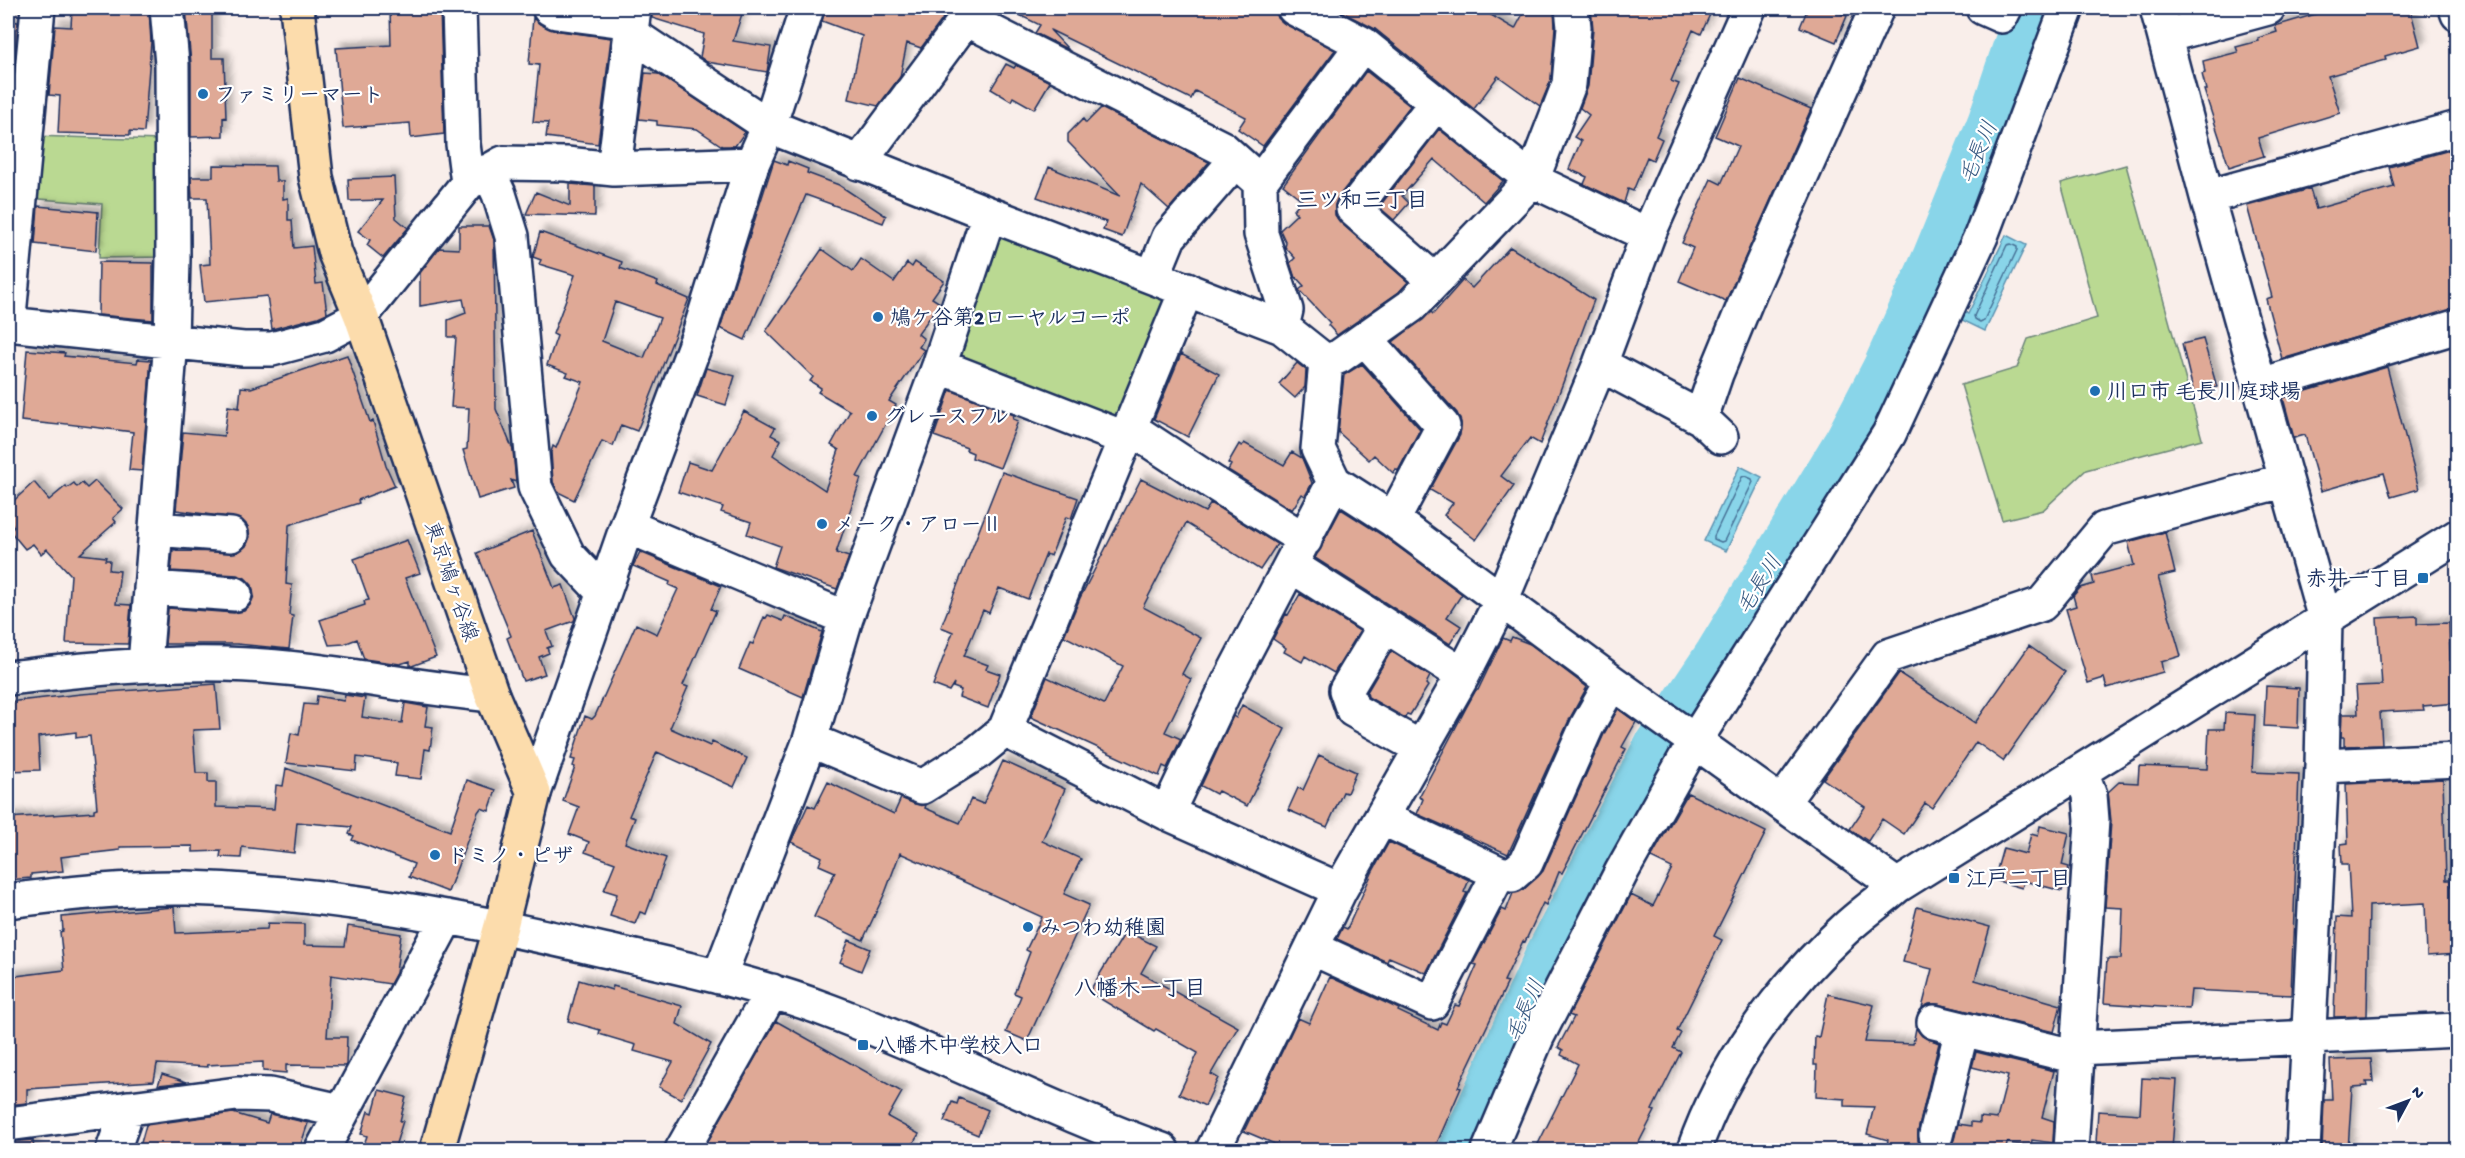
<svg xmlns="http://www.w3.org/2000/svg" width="2465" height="1158" font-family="'Gochi Hand','Klee One',sans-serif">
  <defs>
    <filter id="shadow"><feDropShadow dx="5.5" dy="-5.5" stdDeviation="3" flood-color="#0004"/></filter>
  </defs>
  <rect width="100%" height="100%" fill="#f9eeea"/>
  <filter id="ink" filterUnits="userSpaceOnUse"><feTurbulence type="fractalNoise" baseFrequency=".0167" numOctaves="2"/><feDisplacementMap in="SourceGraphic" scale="12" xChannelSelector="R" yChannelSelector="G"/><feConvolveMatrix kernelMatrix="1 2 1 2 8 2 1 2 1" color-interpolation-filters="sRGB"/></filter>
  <g filter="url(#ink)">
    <path fill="#bad992" stroke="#6a8478" stroke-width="1.5" d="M32 136 161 140 162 257 99 258 102 204 27 198Z
      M2126 165 2202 439 2086 470 2043 510 2002 520 1961 385 2017 368 2028 339 2097 318 2061 183Z
      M1002 233 1163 295 1169 306 1115 423 956 363 993 239Z"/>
    <path fill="#89d5e9" stroke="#5d93b1" stroke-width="1.5" d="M2006 235 2026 245 1985 331 1958 318 1962 311 1968 314Z
      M1740 466 1762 477 1726 551 1704 541Z"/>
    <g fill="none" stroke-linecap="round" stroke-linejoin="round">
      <path stroke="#477196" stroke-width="1.5" d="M2011 244 2017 247V250L1984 320 1980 322 1975 319 1974 316 2007 245Z
        M1745 476 1752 479 1753 482 1724 541 1721 542 1714 539V536L1742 477Z"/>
      <path stroke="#89d5e9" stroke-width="46" d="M1461 1150 1548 955 1657 745 1718 654 1848 440 1885 369 1935 258 1990 123 2021 31 2031 8"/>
    </g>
    <path fill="#dfa996" stroke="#1b2f5e" stroke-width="1.5" fill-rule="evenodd" filter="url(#shadow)" d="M72 8H149L151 42 144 132 130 131V135L58 133 60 96 49 95 55 26 71 27Z
      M186 8H212V58H224L226 118 223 117V136L191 137V64Z
      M395 8H440L444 134 411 138 410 123 343 128 336 48 391 45 390 10H394Z
      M652 8H744L733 41 771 47 767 72 707 62 700 57 704 34 652 18Z
      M825 8H946L942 20 921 48 907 43 900 77 878 106 849 99 862 36 822 21Z
      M1005 8H1275L1278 18 1285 24 1335 50 1263 146 1238 129 1246 117 1195 91 1191 99 1050 30 1069 50 1035 33 1040 25Z
      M1334 8H1479L1515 29 1526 8H1554L1555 27 1551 80 1540 106 1498 76 1474 109 1375 29Z
      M1591 8H1713L1701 34 1693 30 1671 81 1679 84 1656 136 1662 139 1653 160 1647 157 1633 191 1628 189 1624 203 1584 184 1587 177 1569 169 1581 141 1574 137 1589 115 1580 108 1588 86 1593 29Z
      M1808 8H1830L1847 16 1836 42 1800 27Z
      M2314 8H2410L2420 46 2385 56 2386 60 2328 76 2340 113 2258 138 2264 156 2229 167 2204 90H2206L2202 74 2205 73 2203 61 2238 52 2236 47 2259 41 2258 38 2277 32 2275 26 2316 14Z
      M533 18 540 24 553 30 611 38 598 144 546 137 548 123 533 122 539 65 529 64Z
      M8 21 18 22 12 83 8 82Z
      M1006 64 1014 68 1016 65 1050 82 1034 109 1013 97 1011 101 991 89Z
      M1366 71 1410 106 1338 197 1335 205V215L1341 223 1408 282 1399 292 1337 335 1328 325 1330 323 1299 290 1304 286 1294 275 1290 263 1295 258 1285 247 1286 243 1280 230 1297 214 1293 210 1302 200 1283 185Z
      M645 73 658 74 745 132 735 146H722L697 129 657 125V121L639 119Z
      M1740 78 1811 109 1726 301 1679 281 1693 248 1682 243 1711 179 1721 184 1738 146 1715 136Z
      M1101 108 1209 162 1169 209 1141 184 1122 237 1103 230 1106 222 1037 197 1049 167 1120 196 1068 142V134L1083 119 1086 123Z
      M1439 129 1503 181 1484 202 1434 159 1402 196 1409 203 1394 220 1379 207Z
      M2457 148V308L2282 359 2266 299 2272 297 2247 206 2310 189 2316 209 2394 187 2389 167Z
      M774 160 787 165 788 161 808 169 807 173 839 185 886 216 883 223 806 195 745 340 720 328Z
      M213 165 275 166 276 181H283V199L288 198V220H292L294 248 312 246 316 284 323 283 327 313 318 317 272 329 267 296 204 302 200 265 210 264 207 198H192L191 177H213Z
      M394 177 396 218 408 228 383 258 367 245 370 240 358 231 383 200 349 201 348 179Z
      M570 184 595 186V216L526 214 536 192 570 206Z
      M38 206 98 212 96 251 35 244Z
      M459 226H489L494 240 496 409 513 450 516 482 511 480 514 488 478 499 463 450 467 449 469 408 451 407 456 337H448V320L466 313 463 299 420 306V273L439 248 459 249Z
      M540 232 622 262 620 268 658 282 657 285 689 299 637 431 621 425 613 446 602 441 574 500 558 492 553 482 551 452 553 446 556 448 583 382 566 376 568 373 547 365 557 336 553 334 575 275 539 264 541 260 533 257ZM615 302 660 318 644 358 602 341Z
      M1510 247 1594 300 1540 444 1530 438 1501 476 1514 486 1476 540 1444 515 1453 503 1430 490 1460 435 1461 423 1457 413 1393 342 1431 312 1433 314 1463 280 1472 288Z
      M822 249 853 271 861 259 894 282 907 263 912 267 915 262 944 281 932 298 940 303 918 334 924 339 919 347 924 350 889 401 896 405 857 477 861 478 836 553 849 557 837 589 773 567 780 546 747 534 751 522 721 512 723 507 678 492 688 462 712 470 744 411 775 428 771 435 781 440 773 455 825 490 839 450 831 445 850 411 818 392 821 388 810 381 813 377 766 331Z
      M99 262 153 263V320L98 315Z
      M2203 339 2217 387 2194 394 2182 344Z
      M27 350 65 353 64 356 137 363 138 359 151 360 142 471 129 470 133 432 59 423V425L21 421Z
      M1181 354 1219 374 1188 437 1154 419Z
      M347 355 370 422 373 421 386 466 395 486 358 500 359 503 289 525 286 584 292 585 289 615 293 616 289 649 237 644H165L168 608 234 613 244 611 250 605 254 596 252 585 245 578 237 575 171 571 173 551 238 552 246 546 250 537 248 526 241 519 176 510 183 432 224 436 228 406 239 408 241 387 251 388Z
      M1297 363 1306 370 1305 387 1295 398 1279 384Z
      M1362 364 1420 429 1398 471 1396 469 1393 473 1374 455 1369 460 1338 432 1344 375Z
      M2387 367 2419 489 2391 497 2384 473 2321 491 2305 435 2294 438 2283 398Z
      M706 368 735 376 726 405 697 396Z
      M950 390 1014 415 1013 419 1018 421 1000 468 972 458 973 453 966 450 967 448 934 436Z
      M1244 443 1284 465 1292 452 1302 458 1312 483 1305 496 1302 494 1292 510 1228 470 1231 465 1228 463 1239 444 1242 446Z
      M1002 472 1078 498 1071 519 1066 517 1051 556 1046 554 1028 599 999 588 989 613 983 610 964 656 988 665 986 669 1000 674 988 708 959 697 961 690 953 687 954 683 949 691 933 685 953 632 941 627Z
      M1141 479 1205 512 1211 503 1277 544 1260 570 1186 523 1143 607 1201 638 1182 674 1191 679 1165 732 1181 739 1167 768 1163 766 1159 776 1031 717 1047 677 1104 704 1123 666 1064 636 1080 598Z
      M95 481 123 509 113 518 116 522 80 554 106 557 105 560H110L109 570 120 571 116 604 131 605 128 644 66 643 71 575 47 549 41 554 33 544 25 549 10 531 14 527 8 518V506L34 482 49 500 66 486 67 488 74 483 77 487 82 483 87 488Z
      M1341 509 1382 535 1462 594 1447 617 1461 626 1450 644 1315 558Z
      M532 531 554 588 563 585 575 618 574 621 546 631 552 646 547 648 549 653 539 657 545 674 523 681 507 638 511 636 477 553Z
      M2165 532 2175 573 2158 577 2181 656 2161 662 2163 672 2107 688 2104 678 2088 683 2066 609 2076 606 2073 596 2080 588 2094 584 2092 576 2134 565 2128 542Z
      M407 540 420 573 405 578 436 657 412 666H410V661L400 664 364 659 357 639 344 644 329 645 320 620 365 605 364 601 369 600 354 559Z
      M640 552 721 586 711 609 716 611 683 685 688 687 670 728 710 746 712 742 747 758 734 787 657 752 629 816 635 818 625 843 666 858 646 914 640 912 635 924 610 916 617 894 604 890 615 863 585 852 589 842 569 834 579 807 563 801 575 767 573 766 575 760 571 759 585 716 592 719 595 716 636 624 657 634 678 589 669 585 670 582 633 566Z
      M1300 594 1360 631 1334 673 1305 656 1302 662 1284 652 1286 648 1273 639 1286 614 1288 615Z
      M768 615 783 621 785 616 822 632 803 697 739 669 750 643 753 644 764 617 766 618Z
      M2417 616V624L2449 623 2450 660 2453 659 2457 703 2423 706 2424 710 2380 712 2382 745 2344 746V737H2341L2342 714H2358L2356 686 2382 685 2377 618Z
      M1512 637 1530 644 1587 687 1570 718 1508 854 1417 814 1423 799 1419 797 1466 708 1476 690H1478L1503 638 1510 641Z
      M2029 646 2065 672 2003 761 1976 742 1932 808 1925 803 1904 834 1882 819 1868 841 1850 829 1865 807 1823 779 1899 673 1975 723Z
      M1391 651 1430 676 1426 684 1428 686 1410 715 1407 714 1405 718 1368 697 1367 692Z
      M216 684 220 729 193 730 196 773H208V782H216V807L274 809 276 785 283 786 286 768 450 831 467 780 496 790 489 811 481 808 478 812 448 892 409 877 414 864 352 840 354 836 349 834 352 827 297 822 294 853 242 847 241 858 220 857 221 851 193 852V846L120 847V850L61 857 63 871 31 874V878L8 880V818L94 812V809L97 808 90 736 76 738V732L38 737 40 770 8 771V702L81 694Z
      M2266 686 2299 688 2298 728 2264 726Z
      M345 695 365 698 362 717 402 723 405 703 428 707 425 726 433 727 430 750 425 749 421 779 395 776 397 763 357 757 356 771 286 763 291 733 299 735 304 704 316 705 317 696 344 701Z
      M1242 705 1285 729 1247 806 1218 791 1216 794 1201 786 1233 716 1236 718Z
      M1618 709 1636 722 1622 747 1626 749 1562 873 1559 872 1546 905 1543 903 1525 942 1523 941 1504 981 1508 982 1458 1087 1461 1088 1434 1150H1289L1244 1131 1298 1018 1309 1023 1330 977 1399 1009 1398 1011 1438 1030 1441 1022 1446 1024 1455 1005 1459 1006 1477 965 1473 964 1502 909 1506 911 1513 893 1524 889 1543 871 1604 734Z
      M2225 713 2255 715 2252 772 2299 774 2291 995 2191 990 2189 1009 2104 1003 2107 959H2121L2123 908 2105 907 2111 821 2108 792 2119 782 2138 783 2139 766 2207 769 2209 729H2224Z
      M1319 755 1356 772 1347 793 1343 792 1327 827 1288 810 1298 788 1303 790Z
      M1003 761 1065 789 1042 841 1081 859 1064 894 1089 905 1027 1041 1006 1032 1021 996 1014 993 1030 952 1026 950 1042 917 900 853 885 893 863 940 814 917 835 872 819 865 822 857 791 842 808 805 815 808 828 782 894 814 901 798 915 804 926 805 925 808 960 823 971 799 983 804Z
      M2443 779 2446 880H2450L2451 886H2457V954L2427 956 2425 903 2369 906 2367 1016 2334 1017 2337 917 2351 918 2348 864H2342L2341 844 2348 843 2346 784Z
      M1688 793 1766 832 1714 936 1722 940 1677 1031 1681 1033 1673 1048 1681 1052 1652 1110 1655 1111 1635 1150H1535L1578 1064 1561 1055 1563 1050 1558 1047 1574 1017 1569 1015 1631 895 1653 906 1672 868 1651 858Z
      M2040 826 2069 833 2062 865 2069 867 2062 891 2024 881 2022 888 1994 880 2003 848 2026 854 2031 834 2038 836Z
      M1389 842 1469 880 1464 892 1467 893 1426 973 1389 957 1387 962 1337 939 1343 927 1347 929 1372 873Z
      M174 907 176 933 267 929 268 923 304 924V945L345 946 348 926 401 934 396 973 390 984 331 975 327 1037H347L346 1066 286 1065V1073L263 1071V1062L207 1065 208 1067 157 1064 154 1081 27 1089V1103L8 1105V977L64 970 60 932 63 931 62 917Z
      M1917 907 1990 927 1975 980 2061 1005 2054 1032 1938 1004H1929L1922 1008 1932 969 1903 962Z
      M1126 931 1156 946 1141 973 1238 1027 1211 1074 1218 1078 1205 1106 1179 1094 1198 1053 1156 1029 1154 1031 1089 992Z
      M849 940 870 949 861 971 840 962Z
      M579 980 612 990 613 986 682 1006 677 1024 711 1044 681 1099 659 1087 673 1062 634 1051 636 1045 599 1034 600 1030 568 1021Z
      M1828 994 1874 1005 1865 1042 1913 1044 1916 1028 1922 1036 1939 1043 1918 1131V1141L1926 1150H1890L1891 1146 1887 1145 1888 1140 1867 1134 1874 1107 1845 1106V1099L1816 1097 1817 1065H1814L1815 1036 1819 1037Z
      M776 1021 902 1092 888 1117 919 1134 909 1150H703Z
      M1976 1052 2054 1071 2042 1117 2054 1121 2053 1143 2032 1140 2031 1146 2007 1143 2006 1150H1946L1954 1140 1958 1124 1971 1126V1122L1980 1123V1117L1997 1119 2008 1076 1972 1067Z
      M2371 1059 2373 1082H2366L2367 1086 2352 1087 2348 1150H2322L2324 1100H2332L2330 1060Z
      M162 1074 187 1082 158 1085Z
      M2142 1078 2177 1080 2172 1150H2104L2105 1143 2096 1142 2098 1111 2140 1114Z
      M379 1090 406 1097 400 1121H403L394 1150H362L367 1136 361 1134 368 1111 373 1113Z
      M959 1098 988 1110 978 1135 944 1121 952 1102 957 1104Z
      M233 1113 267 1123 270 1114 308 1123 300 1147 291 1144 289 1150H139L146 1125Z
      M33 1140 34 1150H8V1142Z"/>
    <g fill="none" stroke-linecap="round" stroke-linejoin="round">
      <g stroke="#1b2f5e" stroke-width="38">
        <path id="minor" d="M459 8 463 144 468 183
          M549 8 556 12 632 22
          M1294 8 1363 44 1532 180 1648 235
          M1983 8 2001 16 2005 8
          M2157 8 2207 197 2325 619 2322 766 2303 1150
          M2456 8 2458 14
          M966 19 1222 148 1260 182 1261 234 1286 310 1282 327
          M630 33 769 126 989 214 1282 327 1326 362
          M2165 36 2268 8
          M859 163 966 19 969 8
          M614 169 634 8
          M488 171 499 194 512 236 535 487 568 555 603 592
          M1260 182 1363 44
          M2207 197 2458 128
          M1153 276 1169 237 1235 161
          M1435 281 1353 209 1436 103
          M8 324 243 349H272L325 335 361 316 468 183 503 163 566 164 614 169 752 164
          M8 326 38 8
          M1365 339 1443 426 1393 520
          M1600 364 1701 418 1721 437
          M939 366 1124 438
          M2261 385 2458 326
          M1701 418 1716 374 1751 289 1877 8
          M1130 428 1212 482 1305 540
          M1334 482 1393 520 1612 682 1897 886
          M627 526 846 618
          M156 529 231 535
          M1292 566 1463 675
          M151 588 235 594
          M1384 627 1346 690 1353 710 1421 748
          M145 664 171 341 173 258 172 64 167 8
          M8 678C80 670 152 662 225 664 315 666 403 687 492 695
          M1005 730 1167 813 1340 890
          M810 740 922 787 978 752 1005 730 1187 289
          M2322 766 2458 760
          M534 793 627 526 699 334 752 164 769 126 807 8
          M1782 803 1888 656 2042 604 2104 529 2286 480
          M1167 813 1228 684 1334 482 1318 449 1326 362 1340 356 1411 306 1532 180 1569 84 1574 27 1572 8
          M1382 818 1499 873 1512 875 1526 863 1587 726 1612 682
          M8 901C67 893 127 887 187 888 328 892 467 918 603 950 679 967 756 983 829 1011 942 1053 1049 1110 1162 1150
          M1312 948 1432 1003 1499 873
          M719 977 810 740 846 618 939 366 989 214
          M1934 1022 2077 1057
          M2077 1048 2458 1030
          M8 1124 237 1094 270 1095 341 1111
          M1936 1135 1962 1029
          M113 1150 128 1108
          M322 1150 447 917
          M682 1150 772 991
          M1213 1150 1340 890 1463 675 1501 601 1600 364 1648 235 1749 8
          M1489 1150 1537 1037 1622 871 1695 741 1889 434 1981 236 2067 8
          M1694 1150C1723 1067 1779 990 1844 930 1861 914 1880 901 1897 886L2458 536
          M2071 1150 2092 820 2090 795 2081 771"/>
      </g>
      <g stroke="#1b2f5e" stroke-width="38">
        <path id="major" d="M297 8 316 177 335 253 361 316 492 695 534 793 501 926 437 1150"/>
      </g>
      <use href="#minor" stroke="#fff" stroke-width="33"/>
      <use href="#major" stroke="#fcdcac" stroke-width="33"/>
    </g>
  </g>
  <g fill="#1f6fb2" stroke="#fff" stroke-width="2">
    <circle cx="203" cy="94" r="6"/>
    <circle cx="878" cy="317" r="6"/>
    <circle cx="2095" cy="391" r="6"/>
    <circle cx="872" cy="416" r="6"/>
    <circle cx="822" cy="524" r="6"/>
    <rect x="2417" y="572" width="12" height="12" rx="3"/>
    <circle cx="435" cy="855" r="6"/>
    <rect x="1948" y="872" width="12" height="12" rx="3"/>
    <circle cx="1028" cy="927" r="6"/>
    <rect x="857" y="1039" width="12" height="12" rx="3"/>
  </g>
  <g text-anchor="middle" stroke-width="4.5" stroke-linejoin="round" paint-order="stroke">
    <g font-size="21" font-weight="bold" fill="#1b2f5e" stroke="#fff" text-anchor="start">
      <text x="215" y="101">ファミリーマート</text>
      <text x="890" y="324">鳩ケ谷第2ローヤルコーポ</text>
      <text x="2107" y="398">川口市 毛長川庭球場</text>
      <text x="884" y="423">グレースフル</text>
      <text x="834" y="531">メーク・アローⅡ</text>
      <text x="2411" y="585" text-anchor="end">赤井一丁目</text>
      <text x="447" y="862">ドミノ・ピザ</text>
      <text x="1966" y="885">江戸二丁目</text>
      <text x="1040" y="934">みつわ幼稚園</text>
      <text x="875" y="1052">八幡木中学校入口</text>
    </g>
    <g font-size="21" fill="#1b2f5e" stroke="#fff">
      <text transform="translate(452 581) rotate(71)" y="7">東京鳩ヶ谷線</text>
    </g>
    <g font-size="22" font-style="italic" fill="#365881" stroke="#fff">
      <text transform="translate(1977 152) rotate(-67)" y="8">毛長川</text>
      <text transform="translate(1758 584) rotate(-58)" y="8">毛長川</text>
      <text transform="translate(1524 1010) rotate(-66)" y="8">毛長川</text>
    </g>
    <g font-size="22" font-weight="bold" fill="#1b2f5e" stroke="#fff">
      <text x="1362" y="207">三ツ和三丁目</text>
      <text x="1140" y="995">八幡木一丁目</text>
    </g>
  </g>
  <rect width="2465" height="1158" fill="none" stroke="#fff" stroke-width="30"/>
  <rect x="15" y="15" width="2435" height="1128" fill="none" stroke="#1b2f5e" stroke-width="2" filter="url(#ink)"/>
  <g transform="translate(2408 1101) rotate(49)" stroke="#ffffff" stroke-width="4.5" paint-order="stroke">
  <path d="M0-4.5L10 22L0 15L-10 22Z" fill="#1b2f5e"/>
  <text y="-9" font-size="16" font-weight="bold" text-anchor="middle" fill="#1b2f5e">N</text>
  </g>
</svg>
